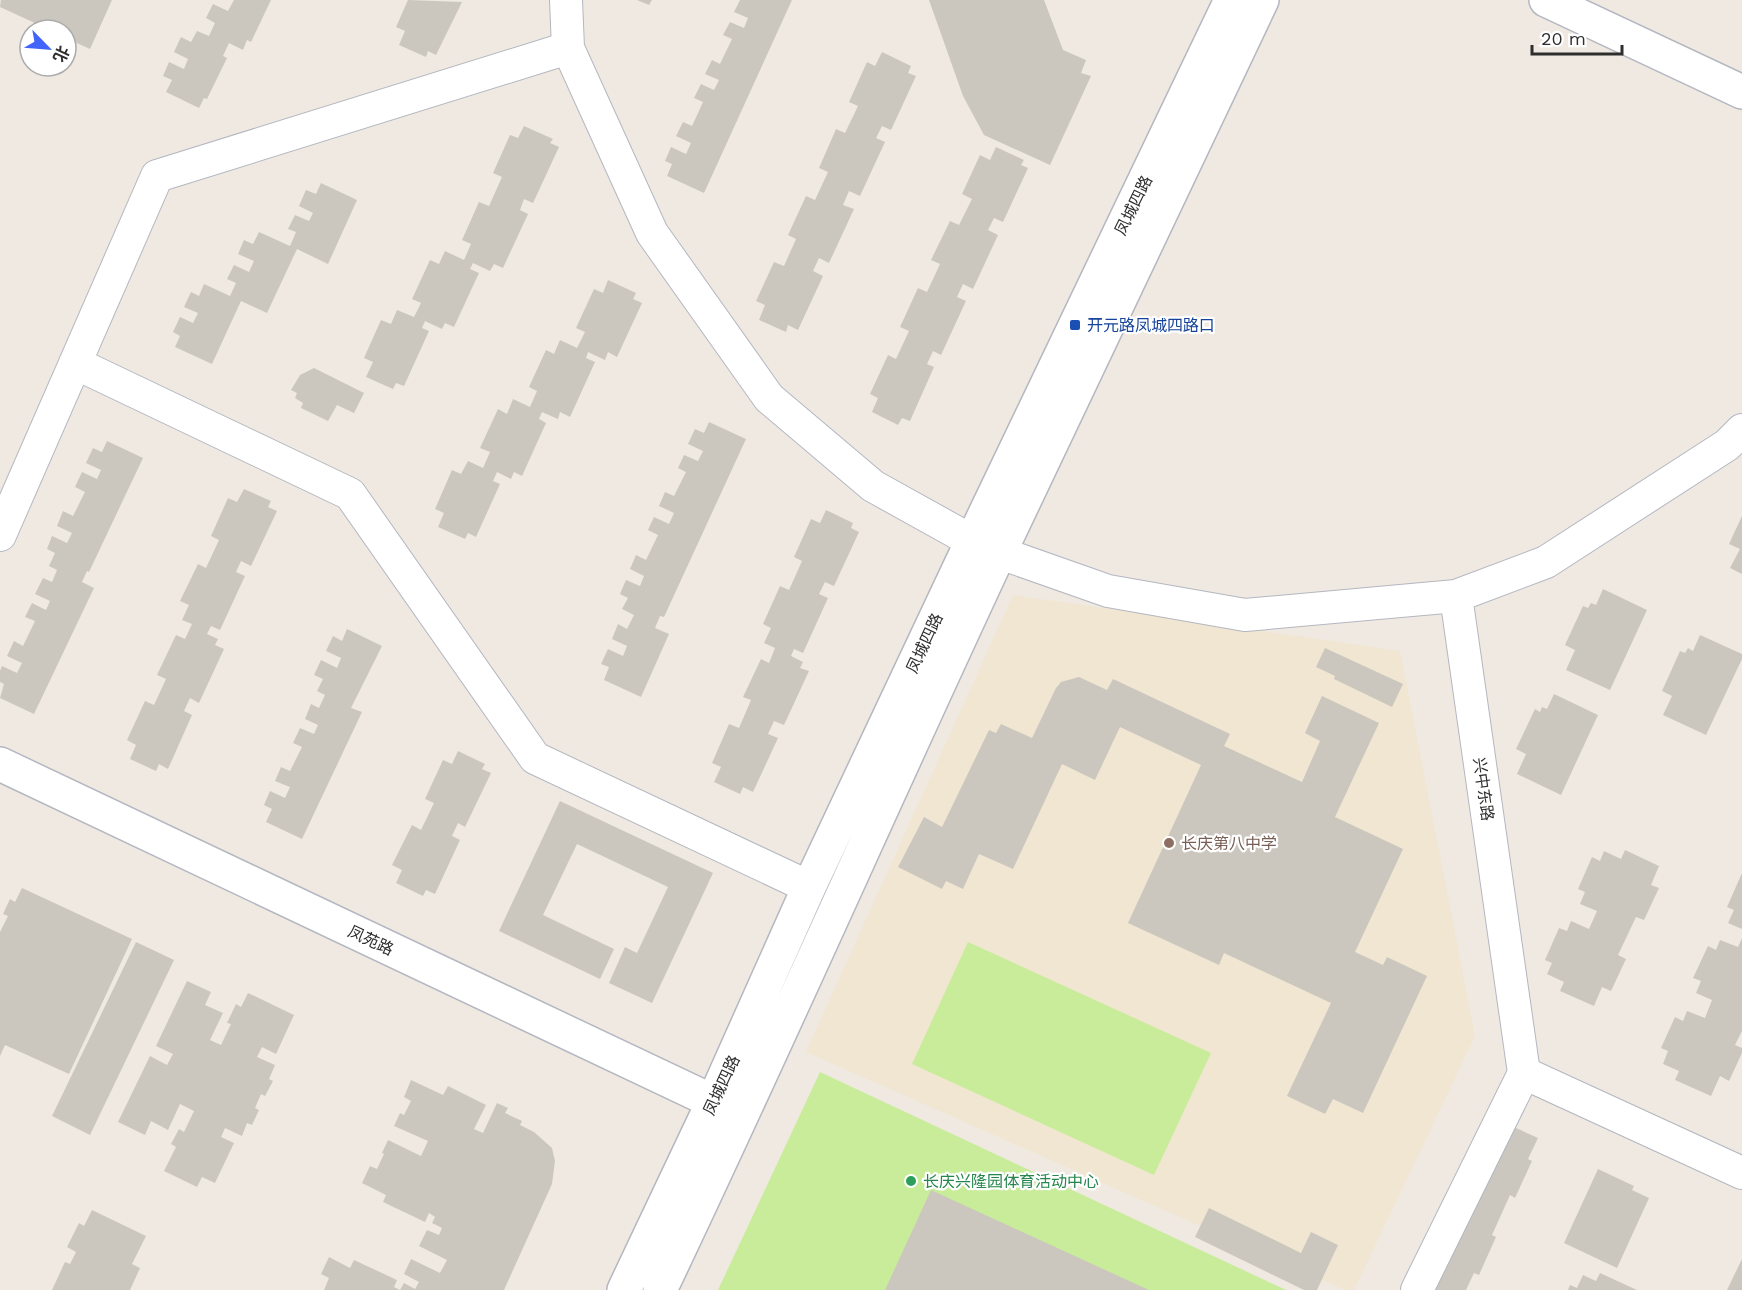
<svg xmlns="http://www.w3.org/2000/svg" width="1742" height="1290" font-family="'Work Sans','Noto Sans SC',sans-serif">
  <rect width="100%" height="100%" fill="#efe9e1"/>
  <path fill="#f0e6d1" d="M1013 595 1400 651 1475 1036 1354 1290H1345L806 1052Z"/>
  <path fill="#c9ec9a" d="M968 942 1211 1053 1154 1175 912 1064Z
    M820 1072 1286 1290H718Z"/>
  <path fill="#cbc7bf" d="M1 0H112L90 49 66 38V30H50L0 7Z
    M234 0H271L251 42 247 40 243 50 229 43 223 56 227 58 207 99 204 98 199 108 166 92 172 80 163 76 169 62 184 69 188 59 174 52 181 37 191 42 197 31 209 36 215 23 206 18 213 4 228 11Z
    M408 0 462 2 436 55 428 51 426 57 399 45 405 31 396 27Z
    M637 0H652L649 5Z
    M740 0H792L704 193 667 176 672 164 665 161 671 147 686 154 691 143 676 136 683 122 692 126 703 102 694 98 701 84 714 90 719 80 705 74 712 60 720 64 732 39 723 35 730 22 744 28 748 18 734 12Z
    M929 0H1044L1063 50 1086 60 1081 73 1091 76 1050 165 984 135 963 96Z
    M882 52 911 66 908 73 916 76 891 130 882 126 876 138 885 142 860 196 849 191 843 205 854 209 829 263 819 258 813 271 823 276 798 330 788 325 786 332 759 320 765 305 756 301 774 262 784 266 796 239 788 235 806 196 815 200 828 172 819 168 836 129 845 133 858 106 849 102 867 62 875 66Z
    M524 126 553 139 550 143 559 147 533 203 524 199 520 210 528 214 503 268 494 264 490 271 473 263 470 269 479 273 454 327 445 323 442 329 425 321 422 328 429 331 404 386 396 383 393 389 366 377 373 362 364 358 381 320 391 324 397 310 414 317 421 303 412 299 430 260 439 264 445 251 464 260 471 244 462 240 479 202 489 206 502 177 493 173 510 135 518 138Z
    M996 147 1024 160 1021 165 1028 168 1003 222 994 218 988 230 998 235 973 289 963 284 957 297 966 301 941 355 933 351 927 364 934 367 910 421 902 418 898 425 872 412 878 398 870 394 888 355 896 359 909 331 900 327 918 288 927 292 940 264 931 260 950 221 959 225 972 199 962 194 980 155 990 160Z
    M321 183 357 200 328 264 297 249 267 313 241 301 212 364 175 347 180 336 173 332 180 317 193 323 198 313 184 307 191 292 199 296 204 284 230 296 236 283 227 279 234 265 249 272 254 261 238 254 244 240 253 244 259 232 290 246 296 232 288 229 295 215 309 221 313 213 299 206 306 190 316 194Z
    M608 280 636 293 633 299 642 303 617 357 608 352 605 360 588 352 586 358 595 362 570 417 560 412 558 419 542 412 539 419 546 423 522 476 514 472 511 479 497 472 493 481 500 484 476 537 468 533 465 539 438 527 444 513 435 509 452 470 461 474 468 461 483 468 490 452 480 448 498 409 507 414 513 399 530 407 537 391 529 387 546 350 554 354 560 340 577 348 585 332 576 328 594 289 603 293Z
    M314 368 364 393 354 413 337 405 328 421 301 408 303 403 295 398 297 393 291 390 300 375Z
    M709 422 746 439 664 617 660 616 655 628 669 634 641 697 604 680 609 667 601 664 608 649 623 656 627 646 612 639 618 624 627 629 634 615 622 609 628 598 620 594 626 580 640 586 644 576 630 569 636 555 646 560 658 535 648 530 654 517 669 524 674 513 659 506 665 492 674 496 686 472 678 468 684 455 698 461 703 451 688 444 695 429 704 433Z
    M107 441 143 458 89 572 87 571 82 582 94 588 34 714 0 698 4 684 0 682V671L2 666 17 673 22 663 7 656 14 641 23 646 35 621 25 617 32 603 46 610 50 601 35 594 43 578 52 582 57 570 49 566 55 553 47 549 52 536 67 543 72 533 57 526 63 511 73 516 85 492 75 487 82 472 97 479 101 470 86 463 93 448 102 452Z
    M244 489 271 501 268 507 277 511 251 566 241 561 236 572 245 576 220 630 211 626 207 634 218 639 215 645 224 649 199 703 190 698 184 711 192 715 168 769 159 764 156 771 130 759 136 745 127 740 145 701 154 705 166 679 157 675 176 635 185 639 192 624 182 620 189 605 180 601 198 564 206 568 219 540 211 536 228 498 237 502Z
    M826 510 853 523 851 528 859 532 834 586 825 582 819 594 828 598 803 653 794 649 791 656 803 662 800 668 809 671 784 725 774 721 768 734 778 738 753 792 743 787 740 794 714 782 721 767 712 763 729 724 739 728 751 700 743 697 761 659 769 663 775 648 764 643 771 628 763 624 780 586 789 590 802 561 794 557 811 519 820 523Z
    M1742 516V574L1730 568 1740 549 1729 544Z
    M1603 589 1647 610 1610 690 1566 670 1575 650 1565 645 1583 606 1588 608 1591 603 1596 605Z
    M347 629 382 646 351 708 362 712 302 839 266 822 272 809 264 805 270 791 285 798 290 787 275 781 281 767 290 771 302 747 293 743 300 728 314 734 318 725 305 719 311 704 319 708 325 695 317 691 323 679 314 675 321 660 337 668 341 658 326 651 333 636 342 641Z
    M1700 635 1742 654V659L1706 735 1663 715 1672 696 1662 691 1680 651 1685 653 1688 648 1693 651Z
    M1325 648 1403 684 1392 707 1334 679 1335 676 1316 667Z
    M1079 677 1107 690 1113 679 1230 734 1224 746 1302 782 1320 741 1305 733 1322 696 1379 723 1335 817 1403 849 1355 952 1383 965 1387 957 1427 976 1363 1113 1333 1099 1325 1114 1287 1096 1331 1003 1224 953 1219 965 1128 923 1201 765 1120 727 1095 780 1062 764 1013 869 979 854 963 889 946 881 942 889 898 867 924 817 942 827 989 730 996 733 1001 724 1032 738 1056 688 1061 682Z
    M1554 694 1598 715 1561 795 1517 774 1526 754 1516 749 1535 709 1540 712 1542 707 1547 709Z
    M458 751 485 764 482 769 491 773 465 827 458 823 452 836 460 840 435 894 426 890 423 896 396 883 402 870 392 865 412 825 421 830 434 803 425 799 443 760 452 764Z
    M560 801 713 873 652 1003 609 983 625 947 637 953 668 887 577 844 543 915 614 949 600 979 499 931Z
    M1625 850 1659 866 1651 885 1659 888 1644 920 1636 917 1618 955 1626 959 1611 991 1602 987 1594 1006 1560 991 1564 982 1547 974 1552 963 1545 960 1559 928 1567 931 1571 921 1589 929 1597 911 1580 904 1585 892 1578 889 1592 857 1600 861 1604 851 1621 859Z
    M1742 873V929L1728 923 1734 910 1727 907Z
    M22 888 132 939 69 1074 5 1045 0 1056V932L8 916 3 914 10 899 15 902Z
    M1742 938V1031L1735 1045 1742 1048V1053L1729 1081 1720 1076 1711 1096 1675 1080 1679 1071 1663 1064 1668 1051 1661 1048 1675 1017 1683 1021 1687 1011 1705 1018 1712 1000 1696 993 1701 981 1693 978 1708 946 1716 950 1720 940 1738 947Z
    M136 942 174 960 90 1135 52 1116Z
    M187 981 211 992 205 1005 223 1013 210 1040 221 1045 231 1024 227 1023 236 1004 241 1007 248 993 294 1015 276 1054 262 1047 257 1057 275 1065 269 1079 273 1081 265 1096 261 1094 255 1108 259 1110 252 1125 247 1123 242 1136 225 1128 221 1137 234 1143 215 1183 202 1177 197 1187 164 1171 176 1147 171 1144 179 1129 184 1132 194 1111 180 1104 168 1130 151 1121 145 1135 118 1122 150 1056 167 1065 173 1054 156 1046Z
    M411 1080 443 1095 448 1086 486 1105 474 1129 483 1133 497 1103 508 1108 505 1113 522 1121 520 1125 534 1132 552 1148 555 1161 552 1184 504 1290H400L404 1283 415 1289 419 1282 404 1274 411 1259 440 1273 447 1260 419 1246 427 1230 439 1235 442 1228 432 1223 435 1217 429 1213 425 1222 383 1202 386 1195 362 1183 370 1166 377 1169 384 1154 382 1153 388 1140 421 1156 428 1141 394 1126 400 1113 404 1115 411 1101 404 1097Z
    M1496 1119 1538 1138 1528 1159 1532 1161 1515 1198 1510 1195 1492 1235 1496 1237 1479 1275 1474 1273 1466 1290H1415Z
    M1598 1169 1634 1186 1632 1190 1649 1198 1617 1268 1564 1243Z
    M931 1190 1149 1290H885Z
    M1209 1208 1301 1253 1311 1232 1338 1245 1317 1290H1304L1195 1237Z
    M92 1210 146 1236 132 1264 140 1268 130 1290H52L65 1262 70 1264 76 1252 67 1247 79 1223 84 1226Z
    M329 1257 350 1268 354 1260 397 1280 394 1287 400 1290H324L329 1278 321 1274Z
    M1742 1259V1290H1727Z
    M1600 1273 1637 1290H1568L1570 1285 1577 1288 1583 1275 1596 1281Z"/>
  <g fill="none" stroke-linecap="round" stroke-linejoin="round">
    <g stroke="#b4b7c1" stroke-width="34">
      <path id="street" d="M566 0 568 48 652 233 769 398 873 486 972 541 1000 553 1108 591 1245 615 1456 596
        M75 363 350 494 535 758 809 887
        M0 535 157 176 568 48
        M1524 1073 1742 1173
        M1417 1290 1524 1073 1456 596 1546 562 1727 445 1742 430"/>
    </g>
    <g stroke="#b4b7c1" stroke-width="36">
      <path id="secondary" d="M1546 0 1742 92
        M0 764 733 1111
        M624 1290 713 1102 809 887 972 541 1231 0
        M660 1290C776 1047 884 800 998 556 1085 370 1174 185 1262 0"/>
    </g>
    <use href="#street" stroke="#fff" stroke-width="32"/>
    <use href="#secondary" stroke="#fff" stroke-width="33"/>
  </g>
  <rect fill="#1a4fb4" stroke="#fff" stroke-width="2" x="1069" y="319" width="12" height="12" rx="3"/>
  <circle fill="#8d6e63" stroke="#fff" stroke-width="2" cx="1169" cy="843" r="6"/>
  <circle fill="#2e9e5b" stroke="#fff" stroke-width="2" cx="911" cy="1181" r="6"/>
  <g text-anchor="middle" stroke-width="4.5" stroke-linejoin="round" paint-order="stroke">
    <g font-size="16" fill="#2e2e2e" stroke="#fff">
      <text transform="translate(1133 205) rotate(-64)" y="6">凤城四路</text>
      <text transform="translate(924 643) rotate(-65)" y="6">凤城四路</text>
      <text transform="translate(1484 789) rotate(82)" y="6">兴中东路</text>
      <text transform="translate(371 940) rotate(25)" y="6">凤苑路</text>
      <text transform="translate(721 1085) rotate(-65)" y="6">凤城四路</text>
    </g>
    <g font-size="16" fill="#164399" stroke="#fff" text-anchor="start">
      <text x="1087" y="331">开元路凤城四路口</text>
    </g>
    <g font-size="16" fill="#785e54" stroke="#fff" text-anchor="start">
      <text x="1181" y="849">长庆第八中学</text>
    </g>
    <g font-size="16" fill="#27864d" stroke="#fff" text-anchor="start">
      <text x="923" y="1187">长庆兴隆园体育活动中心</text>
    </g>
  </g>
  <g transform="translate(48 48) rotate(115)"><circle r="28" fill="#ffffff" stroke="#ababab" stroke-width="1.5"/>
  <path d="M0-4.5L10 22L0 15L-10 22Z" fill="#4264fb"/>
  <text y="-9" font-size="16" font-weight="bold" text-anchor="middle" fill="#2e2e2e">北</text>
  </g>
  <path d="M1532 45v9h90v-9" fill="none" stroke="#2e2e2e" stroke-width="3"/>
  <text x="1541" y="45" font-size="18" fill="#2e2e2e" stroke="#ffffff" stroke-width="4.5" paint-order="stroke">20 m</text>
</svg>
